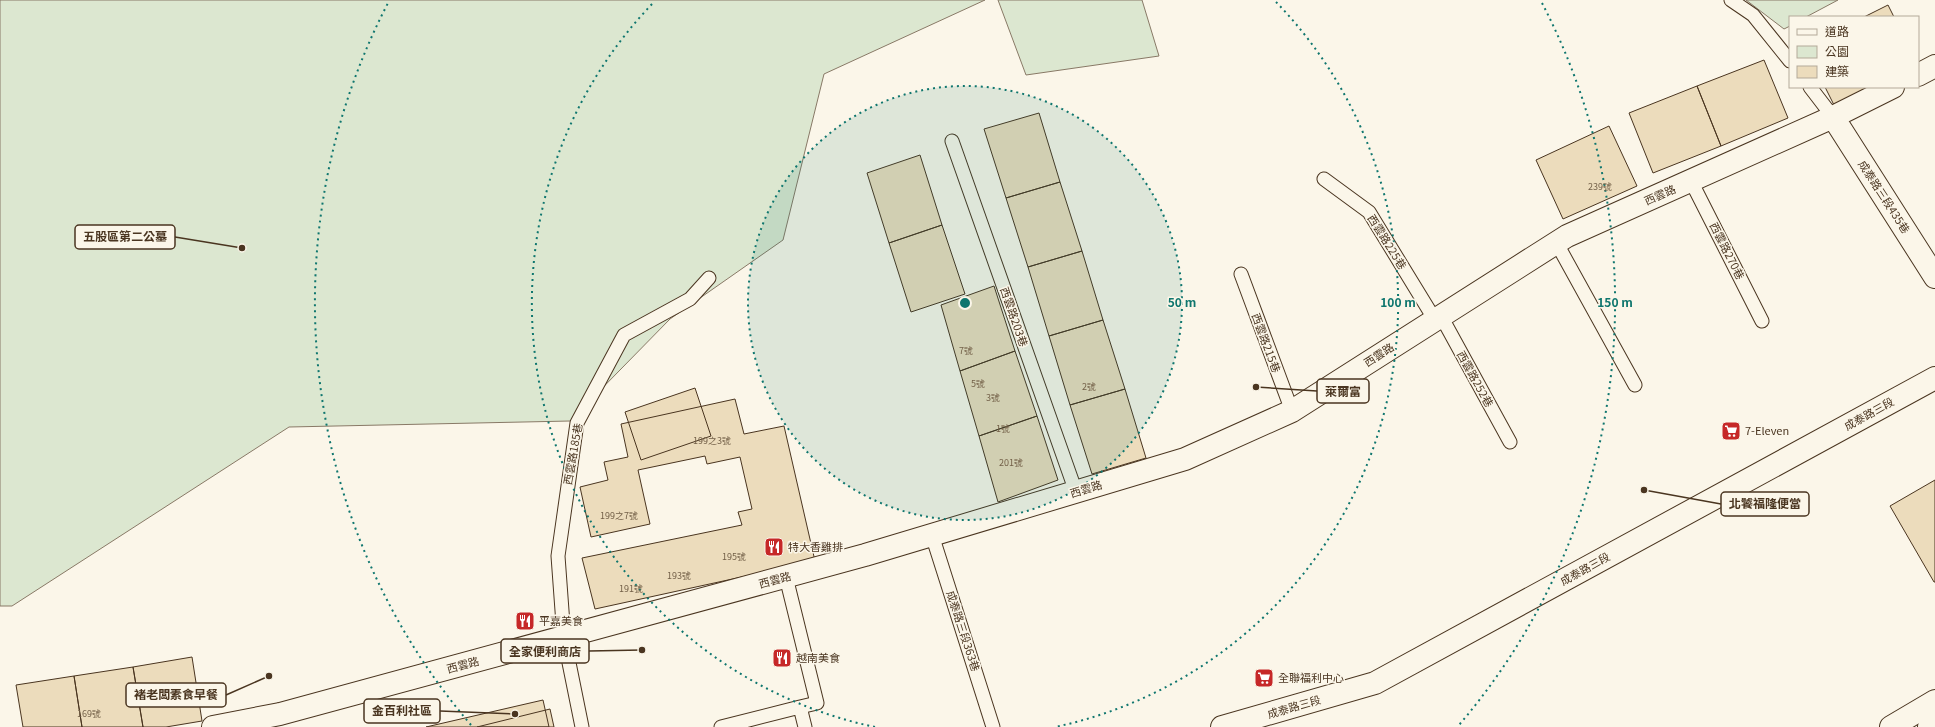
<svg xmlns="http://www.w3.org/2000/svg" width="1935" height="727" font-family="Georgia,'Noto Sans TC',serif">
  <rect width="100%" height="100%" fill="#fbf6e9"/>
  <path fill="#dce7d0" stroke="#887966" d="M0 0H985L824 74 783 240 670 319 570 421 289 427 12 606H0Z
    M998 0H1142L1159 56 1026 75Z
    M1746 0H1838L1806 17H1790V26L1784 29Z"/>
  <path fill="#ecdcbc" stroke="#4a3520" d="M1888 5 1894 17H1864Z
    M1764 60 1788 118 1721 146 1697 86Z
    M1697 86 1721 146 1653 173 1629 113Z
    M1825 87H1869L1834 105Z
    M1039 113 1060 182 1006 198 984 129Z
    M1609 126 1637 186 1563 219 1536 160Z
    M920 155 942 225 889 243 867 173Z
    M1060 182 1082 251 1028 267 1006 198Z
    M942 225 965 294 911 312 889 243Z
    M1082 251 1103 320 1049 336 1028 267Z
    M994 286 1015 351 960 371 941 305Z
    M1103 320 1125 389 1070 405 1049 336Z
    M1015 351 1037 416 979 436 960 371Z
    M695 388 711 436 641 460 625 412Z
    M1125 389 1146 458 1092 474 1070 405Z
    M735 399 744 434 784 426 815 561 595 609 582 558 742 525 738 512 752 509 740 457 707 464 705 456 638 470 650 524 591 537 580 487 608 480 604 462 628 457 621 424Z
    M1037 416 1058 480 998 502 979 436Z
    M1935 480V582H1934L1890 506Z
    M192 657 202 721 166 727H143L133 667Z
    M133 667 143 727H82L74 676Z
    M74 676 82 727H23L16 685Z
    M543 700 549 727H426Z
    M550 709 554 727H477Z"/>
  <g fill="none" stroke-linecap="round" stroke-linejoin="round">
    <g stroke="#4a3520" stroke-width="15">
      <path id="service" d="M1731 0 1753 15 1790 61
        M1810 87 1833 117
        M952 141 1076 492
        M1324 179 1369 212 1435 320
        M1691 181 1762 321
        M1556 242 1635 385
        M1241 274 1292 411
        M1441 316 1510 442
        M932 535 993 727
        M786 577 817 703 800 707 805 727
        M582 727 564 638 558 556 577 423 624 335 690 299 709 278
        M721 727 800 707"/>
    </g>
    <g stroke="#4a3520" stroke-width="24">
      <path id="minor" d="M1918 75 1935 66
        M1833 117 1935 277
        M213 727 280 714 865 555 1185 459 1292 411 1567 236 1833 117 1893 87
        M1891 727 1935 701"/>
    </g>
    <g stroke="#4a3520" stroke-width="24">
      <path id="secondary" d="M1222 727 1375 683 1935 378"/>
    </g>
    <g stroke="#4a3520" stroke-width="24">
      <path id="trunk" d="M1929 727 1935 723"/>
    </g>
    <use href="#service" stroke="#fbf6e9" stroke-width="13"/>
    <use href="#minor" stroke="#fbf6e9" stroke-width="22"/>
    <use href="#secondary" stroke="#fbf6e9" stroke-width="22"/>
    <use href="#trunk" stroke="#fbf6e9" stroke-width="22"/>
  </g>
  <circle cx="965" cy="303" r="217" fill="#0f766e" fill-opacity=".12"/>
  <g fill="none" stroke="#0f766e" stroke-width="2" stroke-dasharray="2 4">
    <circle cx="965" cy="303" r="217"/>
    <path d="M875 727A433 433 0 0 1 654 2M1276 2A433 433 0 0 1 1055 727"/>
    <path d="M471 725A650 650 0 0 1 388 3M1542 3A650 650 0 0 1 1459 725"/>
  </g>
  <defs>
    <g id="supermarket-square" transform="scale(1)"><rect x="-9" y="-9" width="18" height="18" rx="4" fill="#c62828" stroke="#fbf6e9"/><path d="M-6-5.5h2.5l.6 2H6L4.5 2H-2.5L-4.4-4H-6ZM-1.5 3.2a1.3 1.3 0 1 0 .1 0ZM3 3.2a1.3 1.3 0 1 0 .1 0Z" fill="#fff"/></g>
    <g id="restaurant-square" transform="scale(1)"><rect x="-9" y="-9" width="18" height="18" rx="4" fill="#c62828" stroke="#fbf6e9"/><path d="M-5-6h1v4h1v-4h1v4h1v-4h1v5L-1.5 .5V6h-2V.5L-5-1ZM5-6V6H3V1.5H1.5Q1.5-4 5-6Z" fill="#fff"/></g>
  </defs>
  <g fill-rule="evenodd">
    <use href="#supermarket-square" x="1731" y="431"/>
    <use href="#restaurant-square" x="774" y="547"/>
    <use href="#restaurant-square" x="525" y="621"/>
    <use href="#restaurant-square" x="782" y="658"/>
    <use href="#supermarket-square" x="1264" y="678"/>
  </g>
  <g text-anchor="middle" stroke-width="3" stroke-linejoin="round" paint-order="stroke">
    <g font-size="9" fill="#725f47">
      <text x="1600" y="190">239號</text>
      <text x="966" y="354">7號</text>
      <text x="978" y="387">5號</text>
      <text x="1089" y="390">2號</text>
      <text x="993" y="401">3號</text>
      <text x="1003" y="432">1號</text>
      <text x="712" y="444">199之3號</text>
      <text x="1011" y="466">201號</text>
      <text x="619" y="519">199之7號</text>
      <text x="734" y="560">195號</text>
      <text x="679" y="579">193號</text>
      <text x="631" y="592">191號</text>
      <text x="89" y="717">169號</text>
    </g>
    <g font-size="11" fill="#4a3520" stroke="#fbf6e9">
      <text transform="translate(1660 195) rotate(-24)" y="4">西雲路</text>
      <text transform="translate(1884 197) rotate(57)" y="4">成泰路三段435巷</text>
      <text transform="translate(1387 242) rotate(58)" y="4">西雲路225巷</text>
      <text transform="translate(1727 251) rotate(63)" y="4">西雲路270巷</text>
      <text transform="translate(1014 317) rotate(71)" y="4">西雲路203巷</text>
      <text transform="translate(1266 343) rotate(70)" y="4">西雲路215巷</text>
      <text transform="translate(1379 355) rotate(-33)" y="4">西雲路</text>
      <text transform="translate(1475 379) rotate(61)" y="4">西雲路252巷</text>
      <text transform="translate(1869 414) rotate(-29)" y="4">成泰路三段</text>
      <text transform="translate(573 454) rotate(-80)" y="4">西雲路185巷</text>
      <text transform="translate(1086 489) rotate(-17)" y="4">西雲路</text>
      <text transform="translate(1585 569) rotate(-29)" y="4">成泰路三段</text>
      <text transform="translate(775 580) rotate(-15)" y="4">西雲路</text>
      <text transform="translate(963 631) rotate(72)" y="4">成泰路三段363巷</text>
      <text transform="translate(463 665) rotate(-15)" y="4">西雲路</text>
      <text transform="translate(1294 707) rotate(-16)" y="4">成泰路三段</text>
    </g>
    <g font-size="11" fill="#4a3520" stroke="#fbf6e9" text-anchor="start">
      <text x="1745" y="435">7-Eleven</text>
      <text x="788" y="551">特大香雞排</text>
      <text x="539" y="625">平嘉美食</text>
      <text x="796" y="662">越南美食</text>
      <text x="1278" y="682">全聯福利中心</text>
    </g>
  </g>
  <circle cx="965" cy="303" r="6" fill="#0f766e" stroke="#fbf6e9" stroke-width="2"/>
  <g font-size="12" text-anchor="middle" font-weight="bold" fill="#0f766e" stroke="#fbf6e9" stroke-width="3" stroke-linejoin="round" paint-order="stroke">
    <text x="1182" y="307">50 m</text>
    <text x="1398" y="307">100 m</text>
    <text x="1615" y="307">150 m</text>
  </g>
  <path fill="none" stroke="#4a3520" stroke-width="1.5" d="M242 248L175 237M1256 387L1317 391M1644 490L1721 504M642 650L589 651M269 676L226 695M515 714L440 711"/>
  <g fill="#4a3520" stroke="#fbf6e9" stroke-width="1.5">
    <circle cx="242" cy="248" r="4"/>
    <circle cx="1256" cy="387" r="4"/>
    <circle cx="1644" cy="490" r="4"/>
    <circle cx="642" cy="650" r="4"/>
    <circle cx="269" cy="676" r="4"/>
    <circle cx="515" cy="714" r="4"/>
  </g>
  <g fill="#fbf6e9" stroke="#4a3520" stroke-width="1.5">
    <rect x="75" y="225" width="100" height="24" rx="4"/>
    <rect x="1317" y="379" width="52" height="24" rx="4"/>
    <rect x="1721" y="492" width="88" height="24" rx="4"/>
    <rect x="501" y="639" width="88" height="24" rx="4"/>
    <rect x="126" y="683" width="100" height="24" rx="4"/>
    <rect x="364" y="699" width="76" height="24" rx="4"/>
  </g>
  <g font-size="12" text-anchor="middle" font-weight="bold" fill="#4a3520">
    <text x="125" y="241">五股區第二公墓</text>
    <text x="1343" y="396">萊爾富</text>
    <text x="1765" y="508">北饕福隆便當</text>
    <text x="545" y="656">全家便利商店</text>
    <text x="176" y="699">褚老闆素食早餐</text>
    <text x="402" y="715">金百利社區</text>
  </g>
  <rect x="1789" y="16" width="130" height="72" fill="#fbf6e9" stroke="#b4a999"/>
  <rect x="1797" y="29" width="20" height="6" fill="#fbf6e9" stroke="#b4a999"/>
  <text x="1825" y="36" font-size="12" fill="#4a3520">道路</text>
  <rect x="1797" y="46" width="20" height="12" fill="#dce7d0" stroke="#b4a999"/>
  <text x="1825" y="56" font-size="12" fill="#4a3520">公園</text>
  <rect x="1797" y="66" width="20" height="12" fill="#ecdcbc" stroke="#b4a999"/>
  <text x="1825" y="76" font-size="12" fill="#4a3520">建築</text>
</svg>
